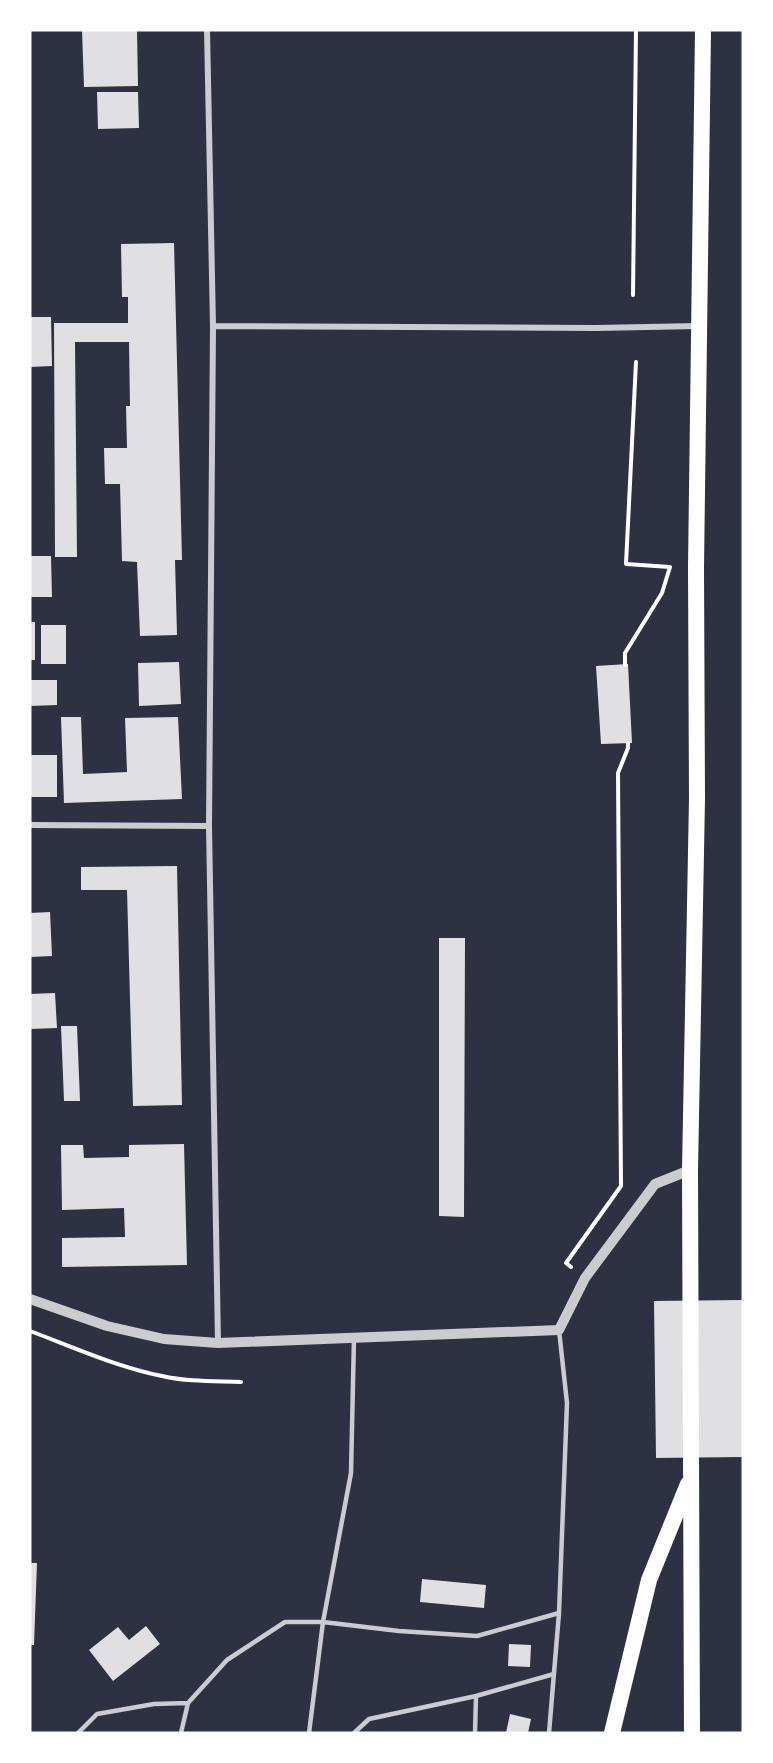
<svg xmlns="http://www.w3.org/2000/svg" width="773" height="1763" font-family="'IBM Plex Serif',serif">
  <rect width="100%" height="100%" fill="#2d3142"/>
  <path fill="#e0e0e3" d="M82 30H137L138 86 84 87Z
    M97 92H138L139 128 98 129Z
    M174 243 182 560H175L177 635 140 636 137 562 122 561 120 484H105L104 448H127L126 406H130L129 342H75L77 557H55L54 323H128V297H122L121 244Z
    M30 317H51L52 366 30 367Z
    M30 556H51L52 597H30Z
    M30 622H35V660H30Z
    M41 625H66V664H41Z
    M179 662 181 704 139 706 138 663Z
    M628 664 632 743 601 744 596 666Z
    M30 680H57V705L30 706Z
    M61 717H81L83 774 127 772 125 718 178 717 182 799 64 803Z
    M30 755H57V797H30Z
    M177 866 182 1105 133 1106 127 890H81V867Z
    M50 912 52 956 30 957V913Z
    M439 938H465L464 1217 439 1216Z
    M55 993 57 1028 30 1029V994Z
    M61 1026H77L80 1101H64Z
    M184 1144 187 1265 62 1267V1238L125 1237 124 1208 62 1210 61 1145H83L84 1158 129 1157V1145Z
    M743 1300V1457L656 1458 654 1301Z
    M30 1563H37L34 1645H30Z
    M422 1579 486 1585 484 1608 420 1602Z
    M146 1626 160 1644 113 1681 89 1650 118 1627 129 1640Z
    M509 1644 531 1645 530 1667 508 1666Z
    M510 1714 531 1719 528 1733H506Z"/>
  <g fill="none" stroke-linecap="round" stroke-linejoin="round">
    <path stroke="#fff" stroke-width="4" d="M633 295 636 30
      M625 665V653L662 593 670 567 626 564 636 362
      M571 1267 566 1263 621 1186 618 773 628 748V743
      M30 1331C73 1347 117 1367 162 1376 188 1382 215 1381 241 1382"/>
    <path stroke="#caccd0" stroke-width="4.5" d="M78 1733 97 1714 154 1704 188 1703
      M181 1733 188 1703 227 1660 285 1622H323L399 1631 477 1636 559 1613
      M309 1733 323 1622 351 1473 354 1338
      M354 1733 369 1719 476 1696 554 1674
      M475 1733 476 1696
      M549 1733 559 1613 567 1403 559 1330"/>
    <path stroke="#caccd0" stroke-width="6" d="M207 30 213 326 209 826 218 1343
      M213 326 596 328 698 326
      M30 825 209 826"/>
    <path stroke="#caccd0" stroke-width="10" d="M30 1299 107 1326 164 1339 218 1343 559 1330 585 1278 655 1184 690 1170"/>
    <path stroke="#fff" stroke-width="16" d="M612 1733 649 1580 688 1484
      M692 1733 690 1170 697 799 696 568 703 30"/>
  </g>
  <rect width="773" height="1763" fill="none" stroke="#ffffff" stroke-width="63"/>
</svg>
